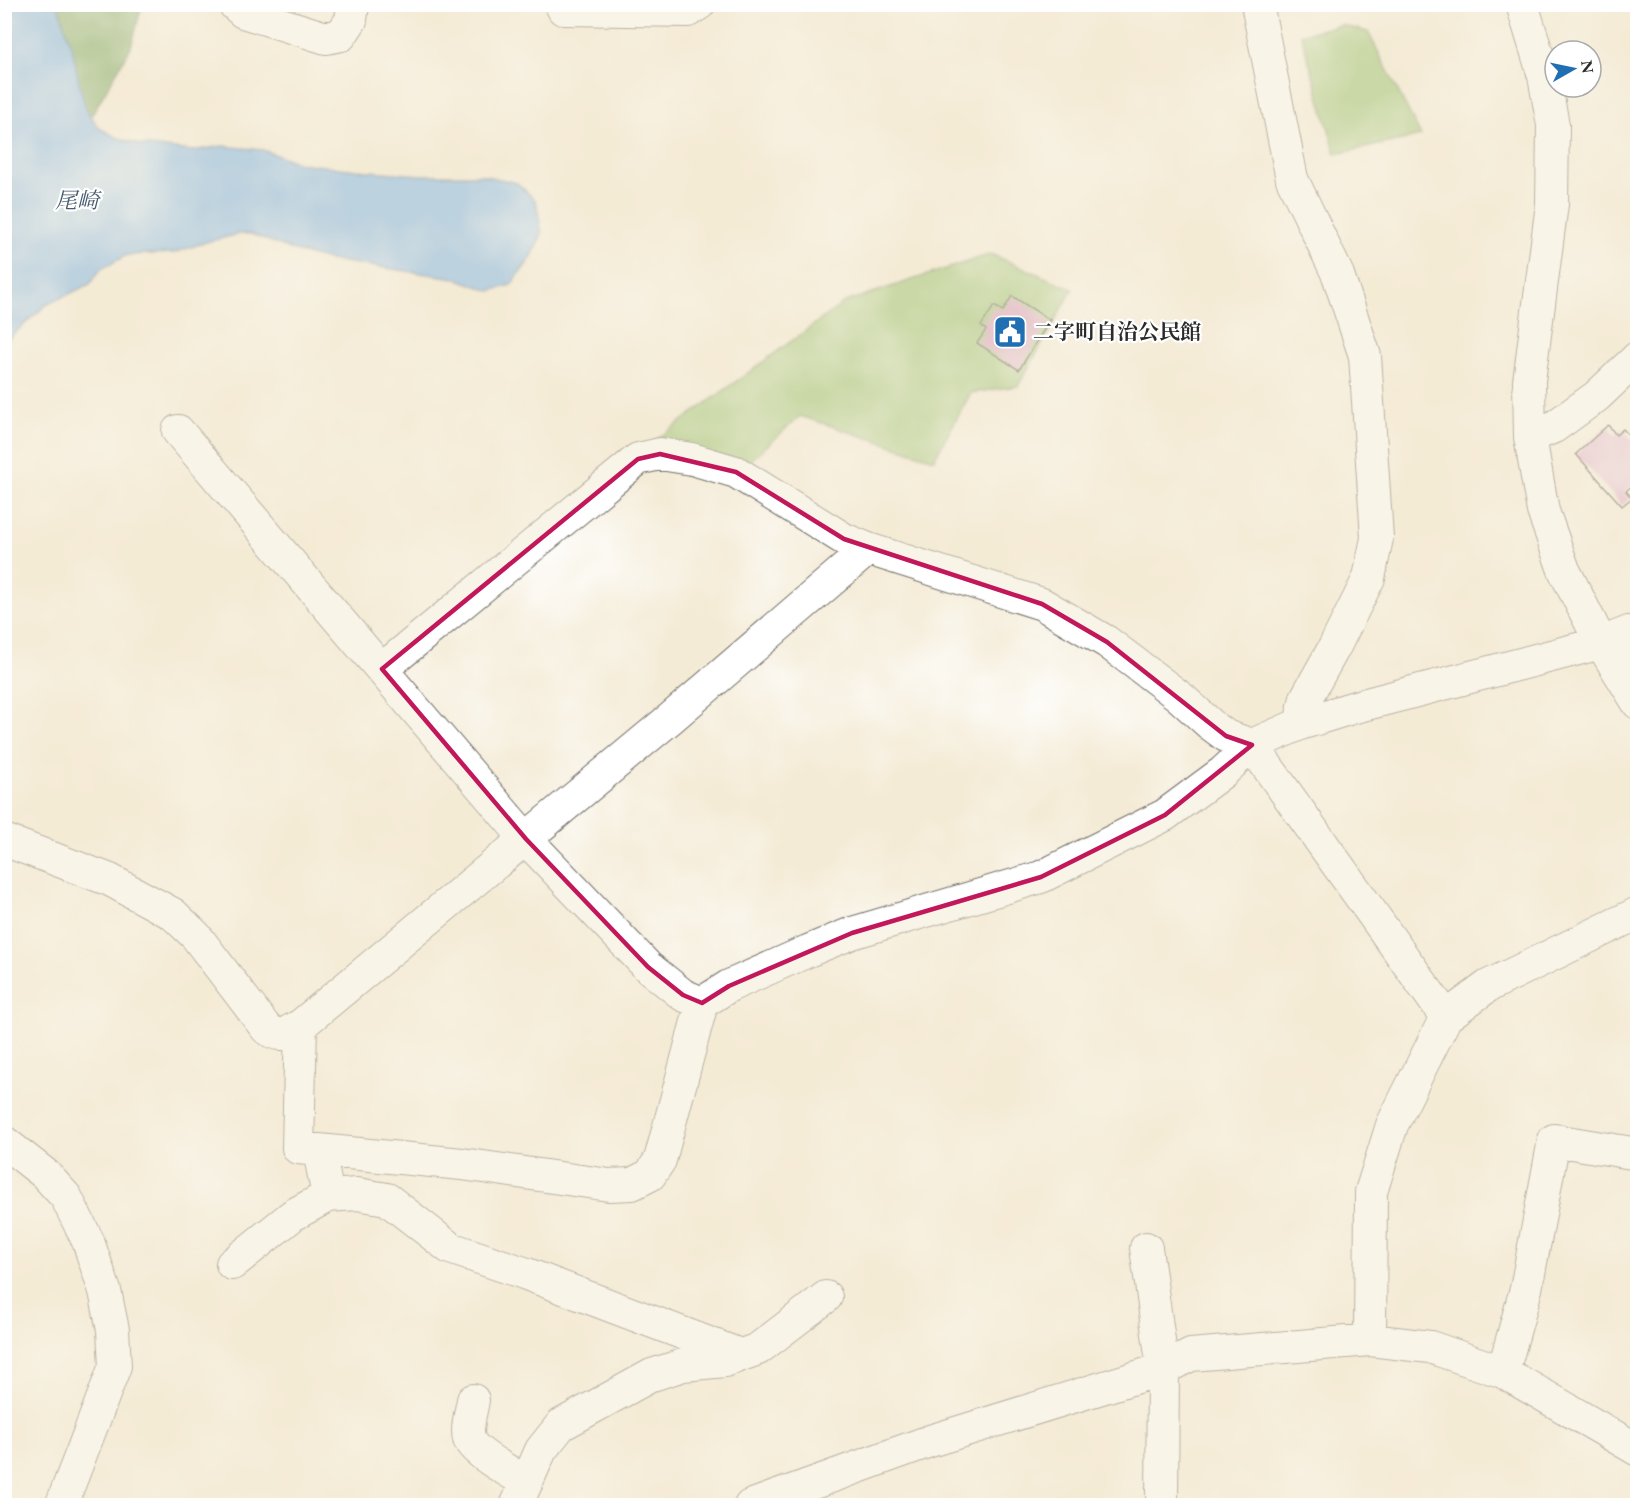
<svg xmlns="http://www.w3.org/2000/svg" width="1642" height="1510" font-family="'EB Garamond','Noto Serif JP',serif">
  <rect width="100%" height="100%" fill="#fff"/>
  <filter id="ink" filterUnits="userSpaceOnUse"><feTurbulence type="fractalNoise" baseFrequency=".0167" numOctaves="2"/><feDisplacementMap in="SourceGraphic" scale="12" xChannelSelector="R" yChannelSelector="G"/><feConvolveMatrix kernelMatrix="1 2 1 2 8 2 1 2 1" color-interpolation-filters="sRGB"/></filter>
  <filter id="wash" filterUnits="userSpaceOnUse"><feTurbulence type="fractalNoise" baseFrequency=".008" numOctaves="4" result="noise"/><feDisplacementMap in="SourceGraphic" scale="24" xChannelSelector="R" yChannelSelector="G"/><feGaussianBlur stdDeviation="1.35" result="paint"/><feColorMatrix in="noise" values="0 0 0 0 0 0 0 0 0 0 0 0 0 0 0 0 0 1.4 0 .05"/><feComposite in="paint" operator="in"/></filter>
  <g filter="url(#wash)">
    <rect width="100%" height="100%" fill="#f4ebd6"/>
    <path fill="#98c26f" stroke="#62764d" stroke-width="1.5" d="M1341 25 1368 32 1421 136 1336 154 1301 34Z
      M991 254 1073 289 1018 386 971 393 934 459 800 416 749 462 652 443 845 302Z"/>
    <path fill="#7aa862" stroke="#526a46" stroke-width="1.5" d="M5 5H142L131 47 66 160Z"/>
    <path fill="#79b3ea" stroke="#526f8a" stroke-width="1.5" d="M5 4 58 5 74 56 79 82 86 109 99 128 116 137 140 145 192 151 223 146 263 150 299 163 357 170 421 175H482L517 183 536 201 542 234 531 258 511 285 490 291 455 278 330 260 298 252 251 234H240L206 242 174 253 127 255 101 269 90 284 46 305 5 342Z"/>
    <g id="blocks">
      <path fill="#d79dc3" d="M1012 296 1050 320 1019 370 977 343 986 330 981 326 994 306 1003 311Z
        M1608 425 1616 435 1623 429 1638 445V481L1626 491 1632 498 1622 506 1576 454Z"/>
    </g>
  </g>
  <g filter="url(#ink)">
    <use href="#blocks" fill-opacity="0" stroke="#716e67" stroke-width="1.5"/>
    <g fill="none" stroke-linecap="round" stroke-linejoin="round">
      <g stroke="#716e67" stroke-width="34">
        <path id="minor" d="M234 4 243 12 326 38 341 35 351 20 353 4
          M561 4 563 9 688 11 699 4
          M1257 4 1292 179 1338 275 1365 356 1377 538 1369 578 1335 646 1306 698 1300 724
          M1522 4 1544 76 1553 125 1552 204 1529 381 1530 437 1543 511 1564 570 1601 643 1638 703
          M178 431 526 839 648 967 683 995 702 1003
          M1530 437 1554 427 1597 396 1638 357
          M1601 643 1638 656
          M382 669 638 459 660 454 692 459 736 472 844 539 868 549 1042 604 1107 642 1180 697 1210 724 1226 736 1252 745 1446 1017
          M4 840 110 880 173 914 196 936 266 1028C282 1039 285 1033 301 1025L671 718 868 549
          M301 1025 298 1148 462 1164 609 1185 632 1184 650 1175 660 1160 702 1003 729 986 808 951 852 933 1041 877 1165 815 1223 772 1252 745 1300 724 1355 707 1601 643 1629 632 1638 631
          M4 1142 45 1174 66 1197 88 1241 105 1291 113 1330 115 1366 61 1506
          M319 1151 328 1196 357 1194 387 1199 450 1248 524 1273 740 1355
          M1146 1248 1163 1369 1162 1506
          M232 1264 293 1215 328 1196
          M1370 1340 1371 1192 1392 1125 1446 1017 1488 986 1638 913
          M1503 1372 1526 1289 1554 1140 1638 1154
          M473 1400C471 1412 466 1428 469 1439 474 1453 513 1474 527 1482
          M516 1506 541 1450 561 1425 652 1375 683 1365 725 1361 758 1349 826 1297
          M750 1506 930 1441 1163 1369 1191 1355 1370 1340 1430 1347 1503 1372 1638 1450"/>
      </g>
      <use href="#minor" stroke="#fff" stroke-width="32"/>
    </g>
  </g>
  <path d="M0 0H1642V1510H0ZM660 454 736 472 844 539 1042 604 1107 642 1226 736 1252 745 1165 815 1041 877 852 933 729 986 702 1003 683 995 648 967 526 839 382 669 638 459Z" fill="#f4ebd6" fill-opacity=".55" fill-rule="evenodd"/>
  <path fill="none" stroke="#c2185b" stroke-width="4.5" stroke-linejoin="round" d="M660 454 736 472 844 539 1042 604 1107 642 1226 736 1252 745 1165 815 1041 877 852 933 729 986 702 1003 683 995 648 967 526 839 382 669 638 459Z"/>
  <defs>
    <g id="civic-square" transform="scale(1.725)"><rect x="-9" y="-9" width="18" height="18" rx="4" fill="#1f6fb2" stroke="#fff"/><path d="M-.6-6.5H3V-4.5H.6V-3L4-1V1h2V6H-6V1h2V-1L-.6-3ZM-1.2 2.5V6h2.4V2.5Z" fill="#fff"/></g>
  </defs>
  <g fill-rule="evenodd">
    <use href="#civic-square" x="1010" y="332"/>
  </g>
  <g text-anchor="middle" stroke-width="4.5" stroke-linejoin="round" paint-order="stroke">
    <g font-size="21" font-weight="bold" fill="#2b2b2b" stroke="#fff" text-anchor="start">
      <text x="1033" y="339">二字町自治公民館</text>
    </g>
    <g font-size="22" font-style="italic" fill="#465b6e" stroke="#fff">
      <text x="77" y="208">尾崎</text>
    </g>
  </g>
  <rect width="1642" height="1510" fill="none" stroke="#fff" stroke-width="24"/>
  <g transform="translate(1573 69) rotate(81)"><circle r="28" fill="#ffffff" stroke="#aaaaaa" stroke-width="1.5"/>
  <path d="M0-4.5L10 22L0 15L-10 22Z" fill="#1f6fb2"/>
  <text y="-9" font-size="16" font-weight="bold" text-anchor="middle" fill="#2b2b2b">N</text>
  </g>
</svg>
